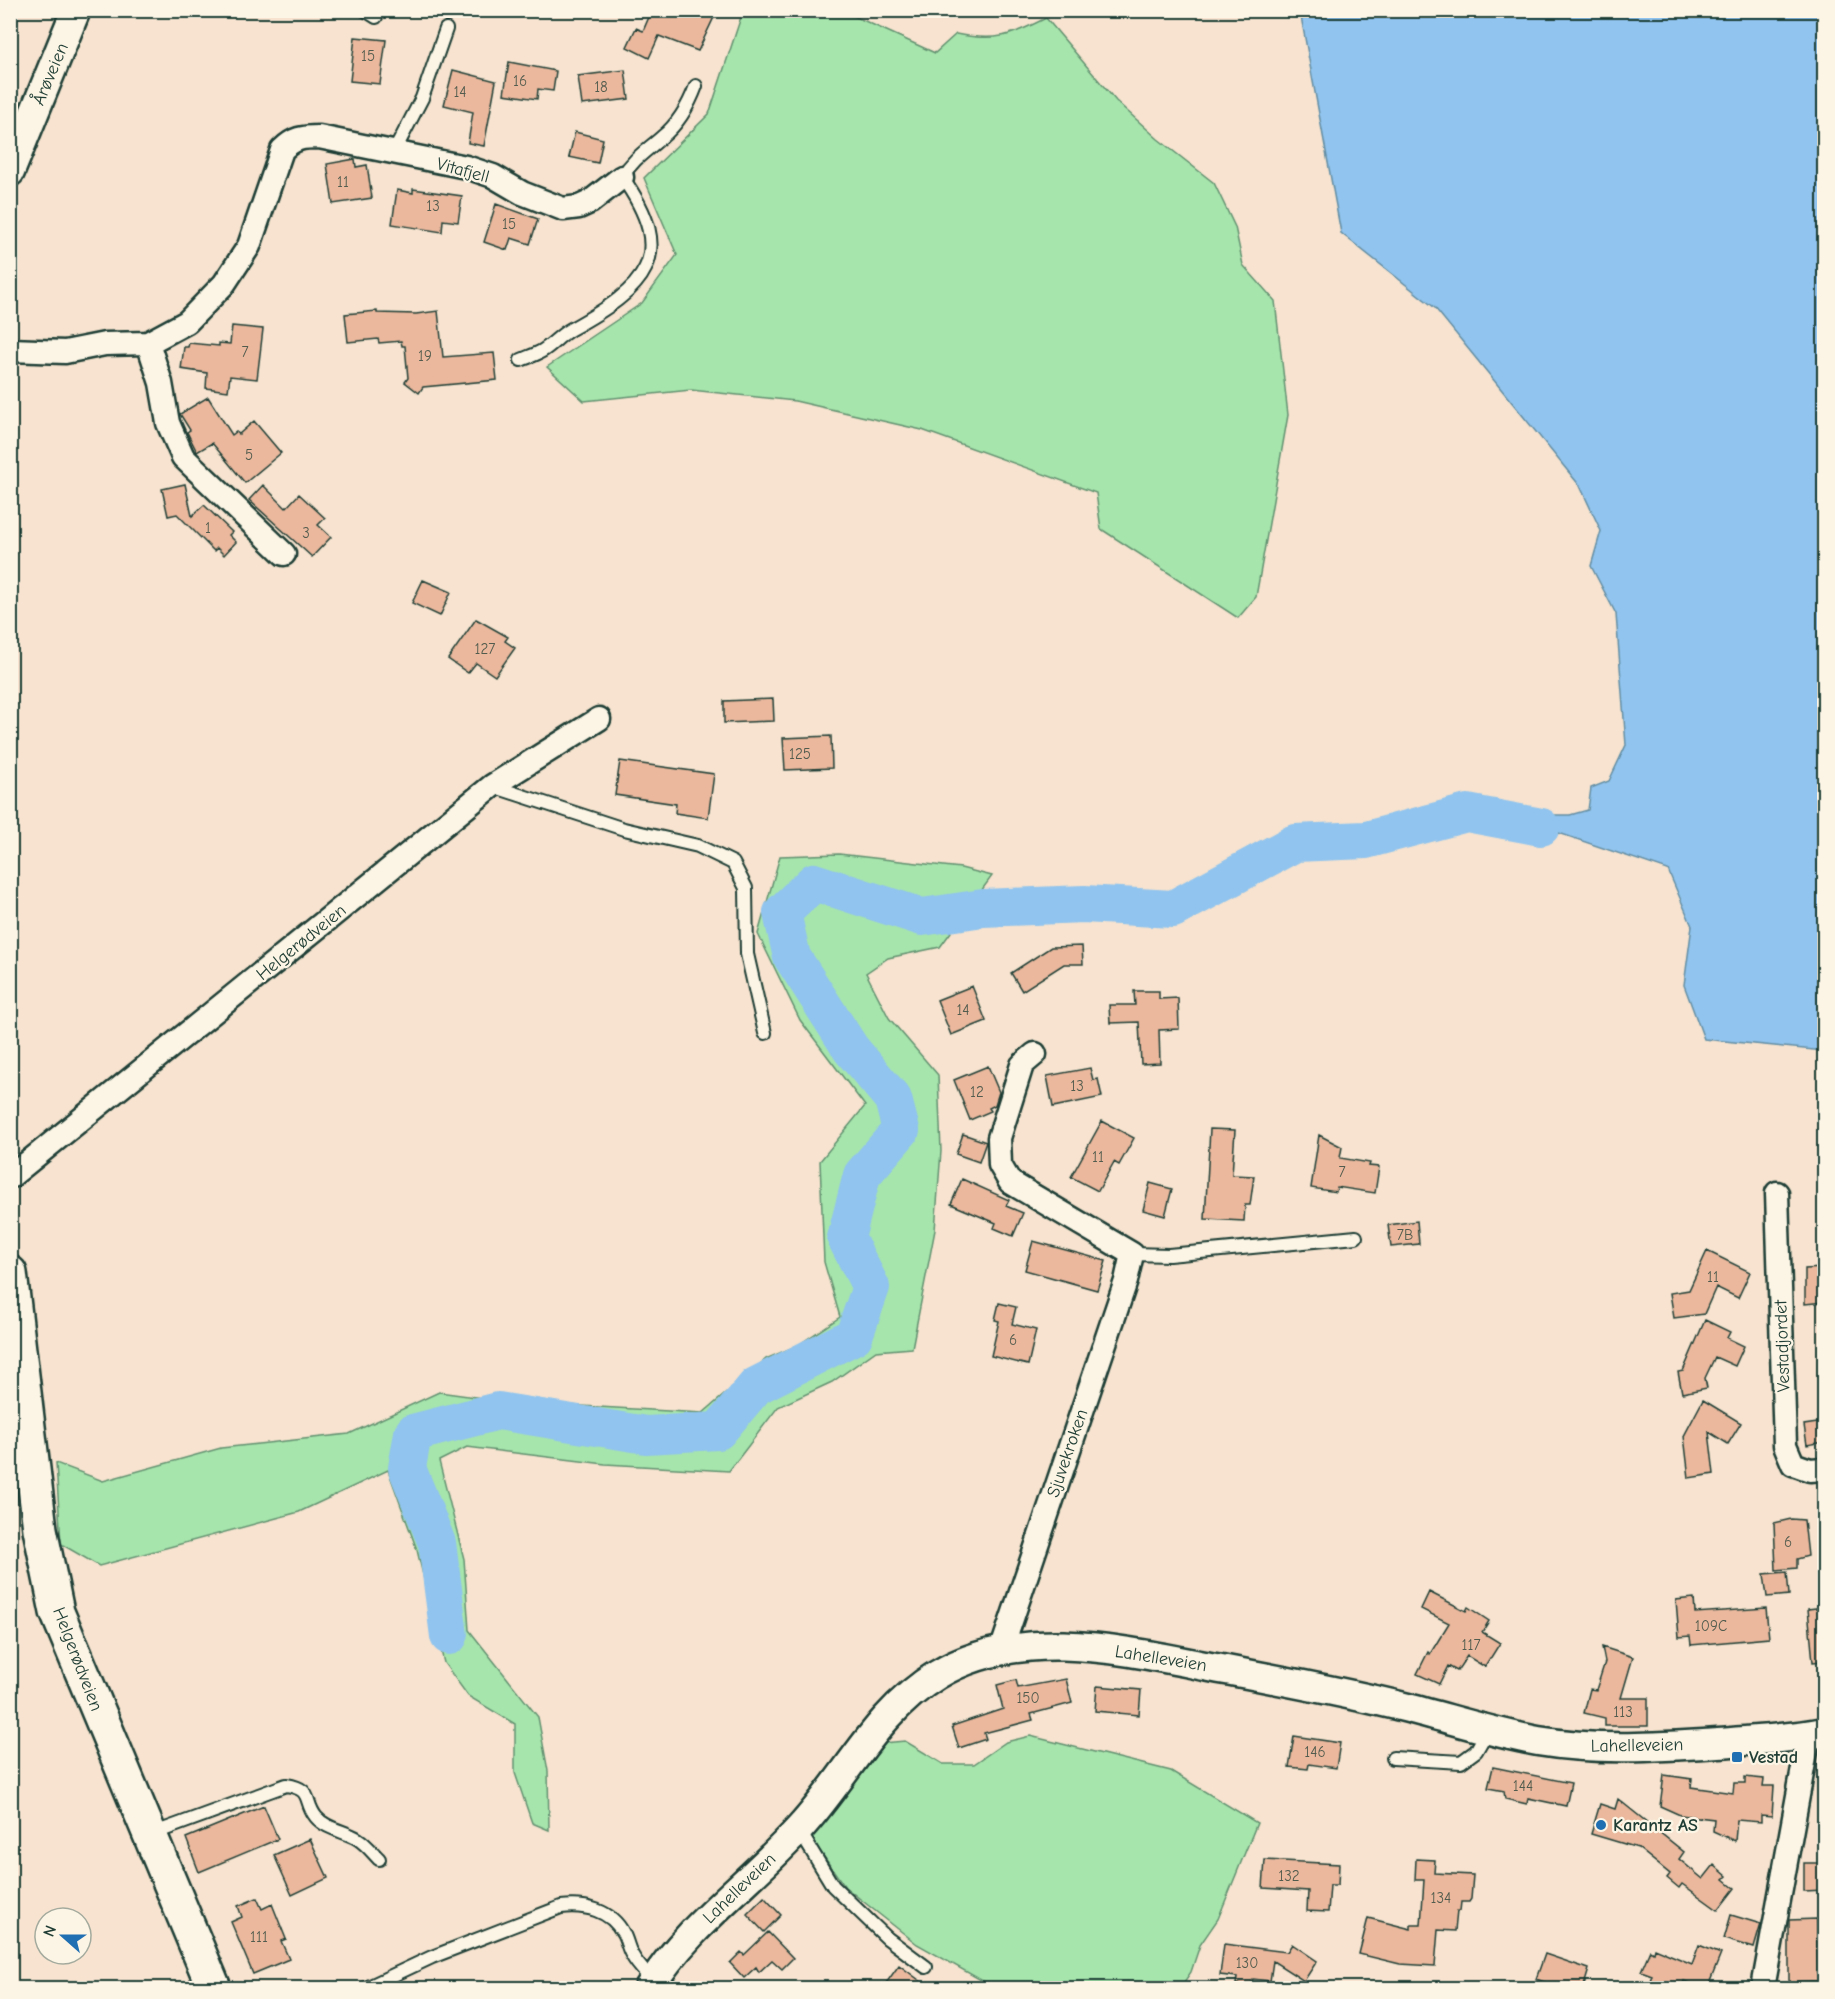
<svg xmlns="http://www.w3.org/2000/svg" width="1835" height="1999" font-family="'Comic Neue',sans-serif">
  <rect width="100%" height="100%" fill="#f7e3cf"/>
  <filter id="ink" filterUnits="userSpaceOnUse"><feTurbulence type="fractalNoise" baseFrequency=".0167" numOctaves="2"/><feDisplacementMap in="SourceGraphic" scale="12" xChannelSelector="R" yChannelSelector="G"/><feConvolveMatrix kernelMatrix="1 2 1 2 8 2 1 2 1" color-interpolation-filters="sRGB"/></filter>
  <g filter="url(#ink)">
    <path fill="#a6e5ac" stroke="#629170" stroke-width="1.5" d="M743 11H843L935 53 956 34C996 42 1011 36 1046 18L1116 101 1158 139 1214 183 1235 227 1243 265 1275 301 1288 415 1256 597 1238 618 1101 529 1096 493 922 430 795 401 691 390 584 401 547 367 642 303 677 255 644 178 709 114Z
      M839 854 961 868 992 876 940 947 888 958 866 973 889 1018 938 1075 941 1151 935 1230 912 1348 876 1351 832 1382 778 1407 729 1471 605 1464 467 1447 439 1461 464 1559 469 1630 538 1717 548 1771 549 1830 532 1823 515 1773V1724L468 1696 444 1663 417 1550 388 1470 299 1512 99 1566 61 1544 56 1463 103 1481 221 1448 349 1434 439 1392 512 1402 703 1413 766 1359 798 1345 840 1317 824 1262 820 1161 865 1106 800 1020 758 934 780 856Z
      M1030 1736 1171 1771 1257 1823 1218 1919 1200 1945 1191 1972 1180 1988H995L917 1944 845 1887 813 1841 810 1833 883 1743 905 1741 943 1764H974L1006 1742Z"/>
    <path fill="#91c4ee" stroke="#638ea4" stroke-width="1.5" d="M1300 11H1824V1051L1704 1039 1684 985 1692 926 1668 870 1541 827V815H1570L1588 810 1591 788 1609 781 1626 745 1616 614 1591 566 1601 531 1580 486 1435 308 1341 233Z"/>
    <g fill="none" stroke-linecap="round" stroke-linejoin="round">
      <path stroke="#91c4ee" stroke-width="38" d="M449 1636 437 1543 407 1468 413 1433 498 1411 646 1435 718 1431 756 1386 854 1336 871 1287 846 1238 862 1175 901 1130 893 1099 851 1049 792 957 782 913 814 882 922 917 983 908 1084 904 1173 909 1295 843 1366 840 1467 813 1541 827"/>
    </g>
    <path fill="#ebb89d" stroke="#1f3d34" stroke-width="1.5" d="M652 10H704L715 15 698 51 659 36 649 58 627 47 636 28 643 31Z
      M355 37 386 40 380 84 350 81Z
      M509 62 556 71 553 91 538 89 537 99 504 94Z
      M453 70 496 81 484 146 468 143 473 112 444 105Z
      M625 70 629 99 582 105 578 76Z
      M575 132 603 139 598 163 569 157Z
      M355 159 356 167 367 165 372 198 333 204 327 164Z
      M413 189 462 196 458 222 443 220 442 232 392 224 397 190 413 193Z
      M496 204 538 219 530 244 511 238 507 250 484 242Z
      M377 311V313L416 314 438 311 443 357 494 353 497 380 423 387 419 393 405 382 408 378 405 346H402L401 341 379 343 378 339 348 342 345 314Z
      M232 326 263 329 257 379 230 376 228 391 206 388 207 373 181 369 184 347H188L189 343 219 346V343L230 344Z
      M208 397 232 435 236 432 239 434 254 421 281 453 245 483 212 443 197 452 187 432 190 430 180 414Z
      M185 484 192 516 204 505 232 532 229 535 236 542 224 555 217 548 214 551 177 514 168 516 162 489Z
      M263 485 286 508 299 494 325 518 318 525 331 537 312 557 249 500Z
      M423 580 451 592 440 616 412 603Z
      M476 619 508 637 505 641 515 648 495 676 476 663 468 673 448 659Z
      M773 699 774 721 724 723V701Z
      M831 736 832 768 785 770 783 738Z
      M620 761 714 774 708 818 675 813 676 804 615 795Z
      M1082 946 1083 964H1064L1022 991 1011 973 1051 947Z
      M972 986 986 1021 951 1035 937 1000Z
      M1134 991H1159V999L1178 998 1179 1029 1159 1030 1160 1063 1141 1064 1139 1022 1110 1023 1109 1005H1135Z
      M988 1066 999 1092 995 1105 989 1108 991 1111 970 1120 954 1080Z
      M1090 1068 1093 1080 1098 1079 1102 1097 1053 1107 1047 1076Z
      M1102 1121 1134 1138 1119 1165 1114 1162 1098 1191 1071 1177Z
      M1210 1129 1235 1130 1232 1175 1254 1176 1250 1205H1245L1244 1221 1205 1219Z
      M963 1134 986 1142 979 1162 956 1154Z
      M1319 1135 1342 1147 1340 1158 1370 1163 1369 1166 1379 1167 1375 1193 1337 1187 1336 1192 1311 1188Z
      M962 1179 1009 1200 1006 1206 1023 1213 1013 1236 994 1228 996 1223 951 1204Z
      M1150 1183 1172 1189 1165 1216 1143 1210Z
      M1417 1221 1419 1244 1391 1247 1388 1225Z
      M1033 1241 1106 1261 1097 1290 1025 1270Z
      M1707 1251 1750 1272 1738 1298 1716 1287 1704 1314 1674 1318 1670 1293 1689 1290Z
      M1824 1268V1302L1805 1304V1269Z
      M999 1303 1016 1307 1012 1324 1036 1330 1028 1365 991 1356 999 1321 995 1320Z
      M1705 1320 1730 1332 1727 1338 1744 1346 1735 1366 1715 1357 1705 1378 1707 1388 1682 1393 1678 1372 1683 1371Z
      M1703 1400 1741 1423 1728 1444 1709 1432 1714 1474 1689 1478 1684 1436Z
      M1824 1422V1442L1807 1445 1804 1425Z
      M1791 1519 1804 1520 1808 1556 1797 1559V1568L1776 1570 1774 1523Z
      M1787 1572 1789 1595 1767 1597 1764 1574Z
      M1429 1592 1466 1611 1468 1607 1489 1621 1482 1632 1500 1643 1485 1667 1467 1656 1457 1671 1448 1666 1439 1684 1417 1674 1428 1652 1430 1654 1449 1623 1421 1609Z
      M1694 1598 1695 1613 1766 1608 1769 1638 1691 1645 1690 1636 1679 1637 1676 1600Z
      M1824 1607V1661L1813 1662 1808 1609Z
      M1602 1647 1633 1657 1621 1698H1648V1726H1605V1718L1584 1713 1590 1689 1596 1690 1605 1662Z
      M1066 1679 1072 1703 1031 1714 1033 1720 984 1733 986 1739 959 1748 952 1726 1003 1709 997 1685 1016 1680 1018 1688Z
      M1097 1686 1141 1690 1139 1715 1095 1711Z
      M1294 1736 1340 1743 1336 1768 1309 1764 1308 1769 1289 1767Z
      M1493 1767 1571 1783 1566 1806 1528 1798 1527 1804 1505 1799 1504 1791 1488 1788Z
      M1664 1775 1692 1779 1691 1787 1733 1793 1734 1783H1745V1777L1764 1779 1763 1786H1774L1772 1816 1761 1815V1822L1737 1820 1735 1841 1713 1831 1714 1819 1680 1815 1660 1806Z
      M1618 1799 1684 1852 1679 1859 1703 1879 1714 1865 1727 1876 1724 1879 1735 1888 1718 1910 1682 1884 1679 1888 1667 1878 1670 1874 1638 1848 1591 1834 1600 1804 1615 1809Z
      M264 1806 278 1839 199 1872 186 1838Z
      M310 1839 328 1878 292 1895 274 1855Z
      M1416 1859 1435 1860 1434 1873 1473 1875 1471 1899 1469 1902H1461L1460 1911H1457L1455 1931 1438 1930 1435 1966 1400 1964 1359 1954 1368 1918 1411 1929V1925H1421L1424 1880H1415Z
      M1265 1860 1339 1864 1338 1885H1330L1328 1912 1307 1911 1308 1891 1263 1888Z
      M1804 1863H1824V1890L1804 1891Z
      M764 1897 781 1915 764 1932 747 1914Z
      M257 1898 262 1909 272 1904 286 1939 281 1941 289 1959 253 1974 231 1922 242 1917 238 1906Z
      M1731 1915 1761 1924 1754 1948 1724 1939Z
      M1817 1919 1818 1981 1789 1982V1920Z
      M768 1932 793 1958 782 1969 772 1960 759 1972 756 1967 744 1978 730 1963 741 1952 744 1955Z
      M1224 1944 1287 1952 1292 1944 1317 1961 1304 1981 1273 1961 1270 1981 1253 1979 1251 1985 1236 1984 1237 1977 1220 1975Z
      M1699 1945 1721 1954 1707 1989 1684 1981 1681 1989H1647L1652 1975 1641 1971 1650 1950 1653 1952 1654 1948 1692 1964Z
      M1545 1954 1589 1969 1583 1989H1564L1536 1979Z
      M899 1965 931 1989H882Z"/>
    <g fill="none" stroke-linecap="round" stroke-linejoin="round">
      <g stroke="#1f3d34" stroke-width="16">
        <path id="service" d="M365 10 376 17
          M394 152 422 98 446 29
          M521 360C528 357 535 355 542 351 552 345 560 335 571 329 645 288 679 257 622 177 633 159 646 151 662 137 678 124 689 105 696 86
          M492 786 624 829 698 846 733 863 746 888 747 954 765 1033
          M1132 1254 1169 1255 1356 1237
          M1393 1758 1461 1762 1476 1751 1488 1730
          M799 1830 833 1886 887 1938 926 1967
          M152 1834 286 1785C314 1789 303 1801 316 1817 326 1829 345 1831 358 1839 366 1844 373 1853 379 1859
          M366 1988 432 1957 561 1907C585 1904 611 1910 623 1933 627 1940 628 1949 632 1955 637 1965 646 1973 653 1981"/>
      </g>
      <g stroke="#1f3d34" stroke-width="27">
        <path id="minor" d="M148 343 161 383 168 423 183 457 284 554
          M10 350 65 352 105 344 148 343 187 322 224 284 249 246 282 150C294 138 302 137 319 137L466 167 493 176 522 193 563 209 579 207 590 202 622 177
          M10 1177 492 786 599 719
          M1777 1193 1785 1445 1793 1464 1810 1470 1824 1469
          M1001 1651 1126 1281 1132 1254 1010 1182 1000 1165 999 1138 1022 1065 1035 1054
          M1763 1988 1809 1735"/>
      </g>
      <g stroke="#1f3d34" stroke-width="33">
        <path id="tertiary" d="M10 172 76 10
          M649 1988C687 1926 751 1882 800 1828 847 1777 876 1712 937 1675 1017 1626 1119 1649 1205 1666 1273 1679 1341 1691 1408 1708 1451 1719 1494 1733 1538 1741 1598 1751 1658 1747 1718 1743 1753 1740 1790 1739 1824 1732"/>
      </g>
      <g stroke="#1f3d34" stroke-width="38">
        <path id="primary" d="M10 1273 40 1529 57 1612 214 1988"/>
      </g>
      <use href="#service" stroke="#fcf5e5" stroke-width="12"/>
      <use href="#minor" stroke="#fcf5e5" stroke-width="22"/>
      <use href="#tertiary" stroke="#fcf5e5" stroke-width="28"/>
      <use href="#primary" stroke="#fcf5e5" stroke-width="33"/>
    </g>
  </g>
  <g fill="#1f6fb2" stroke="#fcf5e5" stroke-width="2">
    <rect x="1731" y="1751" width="12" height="12" rx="3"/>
    <circle cx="1601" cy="1825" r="6"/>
  </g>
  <g text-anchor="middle" stroke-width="4.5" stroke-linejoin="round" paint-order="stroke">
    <g font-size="15" fill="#525c4e">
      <text x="368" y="61">15</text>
      <text x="520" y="86">16</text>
      <text x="601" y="92">18</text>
      <text x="460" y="97">14</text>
      <text x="343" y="187">11</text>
      <text x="433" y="211">13</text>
      <text x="509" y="229">15</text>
      <text x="245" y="357">7</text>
      <text x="425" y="361">19</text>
      <text x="249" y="460">5</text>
      <text x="208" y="533">1</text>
      <text x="306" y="538">3</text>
      <text x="485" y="654">127</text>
      <text x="800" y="759">125</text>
      <text x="963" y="1015">14</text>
      <text x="1077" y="1091">13</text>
      <text x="977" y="1097">12</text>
      <text x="1098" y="1162">11</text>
      <text x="1342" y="1177">7</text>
      <text x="1405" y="1240">7B</text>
      <text x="1713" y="1282">11</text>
      <text x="1013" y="1345">6</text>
      <text x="1788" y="1547">6</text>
      <text x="1711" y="1631">109C</text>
      <text x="1471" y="1650">117</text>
      <text x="1028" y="1703">150</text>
      <text x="1623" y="1717">113</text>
      <text x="1315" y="1757">146</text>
      <text x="1523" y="1791">144</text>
      <text x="1289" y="1881">132</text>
      <text x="1441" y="1903">134</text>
      <text x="259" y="1942">111</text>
      <text x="1247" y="1968">130</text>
    </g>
    <g font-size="18" fill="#1f3d34" stroke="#fcf5e5">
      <text transform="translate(50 74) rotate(-67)" y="6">Årøveien</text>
      <text transform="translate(463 170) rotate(15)" y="6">Vitafjell</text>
      <text transform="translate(301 942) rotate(-39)" y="6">Helgerødveien</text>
      <text transform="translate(1782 1346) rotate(-92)" y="6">Vestadjordet</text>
      <text transform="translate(1067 1453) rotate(-71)" y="6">Sjuvekroken</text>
      <text transform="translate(1161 1658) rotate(9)" y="6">Lahelleveien</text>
      <text transform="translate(78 1659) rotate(69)" y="6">Helgerødveien</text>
      <text transform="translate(1637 1745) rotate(-1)" y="6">Lahelleveien</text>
      <text transform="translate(739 1888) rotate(-44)" y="6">Lahelleveien</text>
    </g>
    <g font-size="18" font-weight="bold" fill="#1f3d34" stroke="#fcf5e5" text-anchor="start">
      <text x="1749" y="1763">Vestad</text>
      <text x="1613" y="1831">Karantz AS</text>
    </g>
  </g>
  <rect width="1835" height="1999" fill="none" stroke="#fcf5e5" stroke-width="36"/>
  <rect x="18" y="18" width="1799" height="1963" fill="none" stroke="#1f3d34" stroke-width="2" filter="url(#ink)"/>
  <g transform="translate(63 1936) rotate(291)"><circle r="28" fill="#fcf5e5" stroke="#a4ab9e" stroke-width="1.5"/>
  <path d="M0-4.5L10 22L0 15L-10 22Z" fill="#1f6fb2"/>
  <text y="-9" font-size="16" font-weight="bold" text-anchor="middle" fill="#1f3d34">N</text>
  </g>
</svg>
